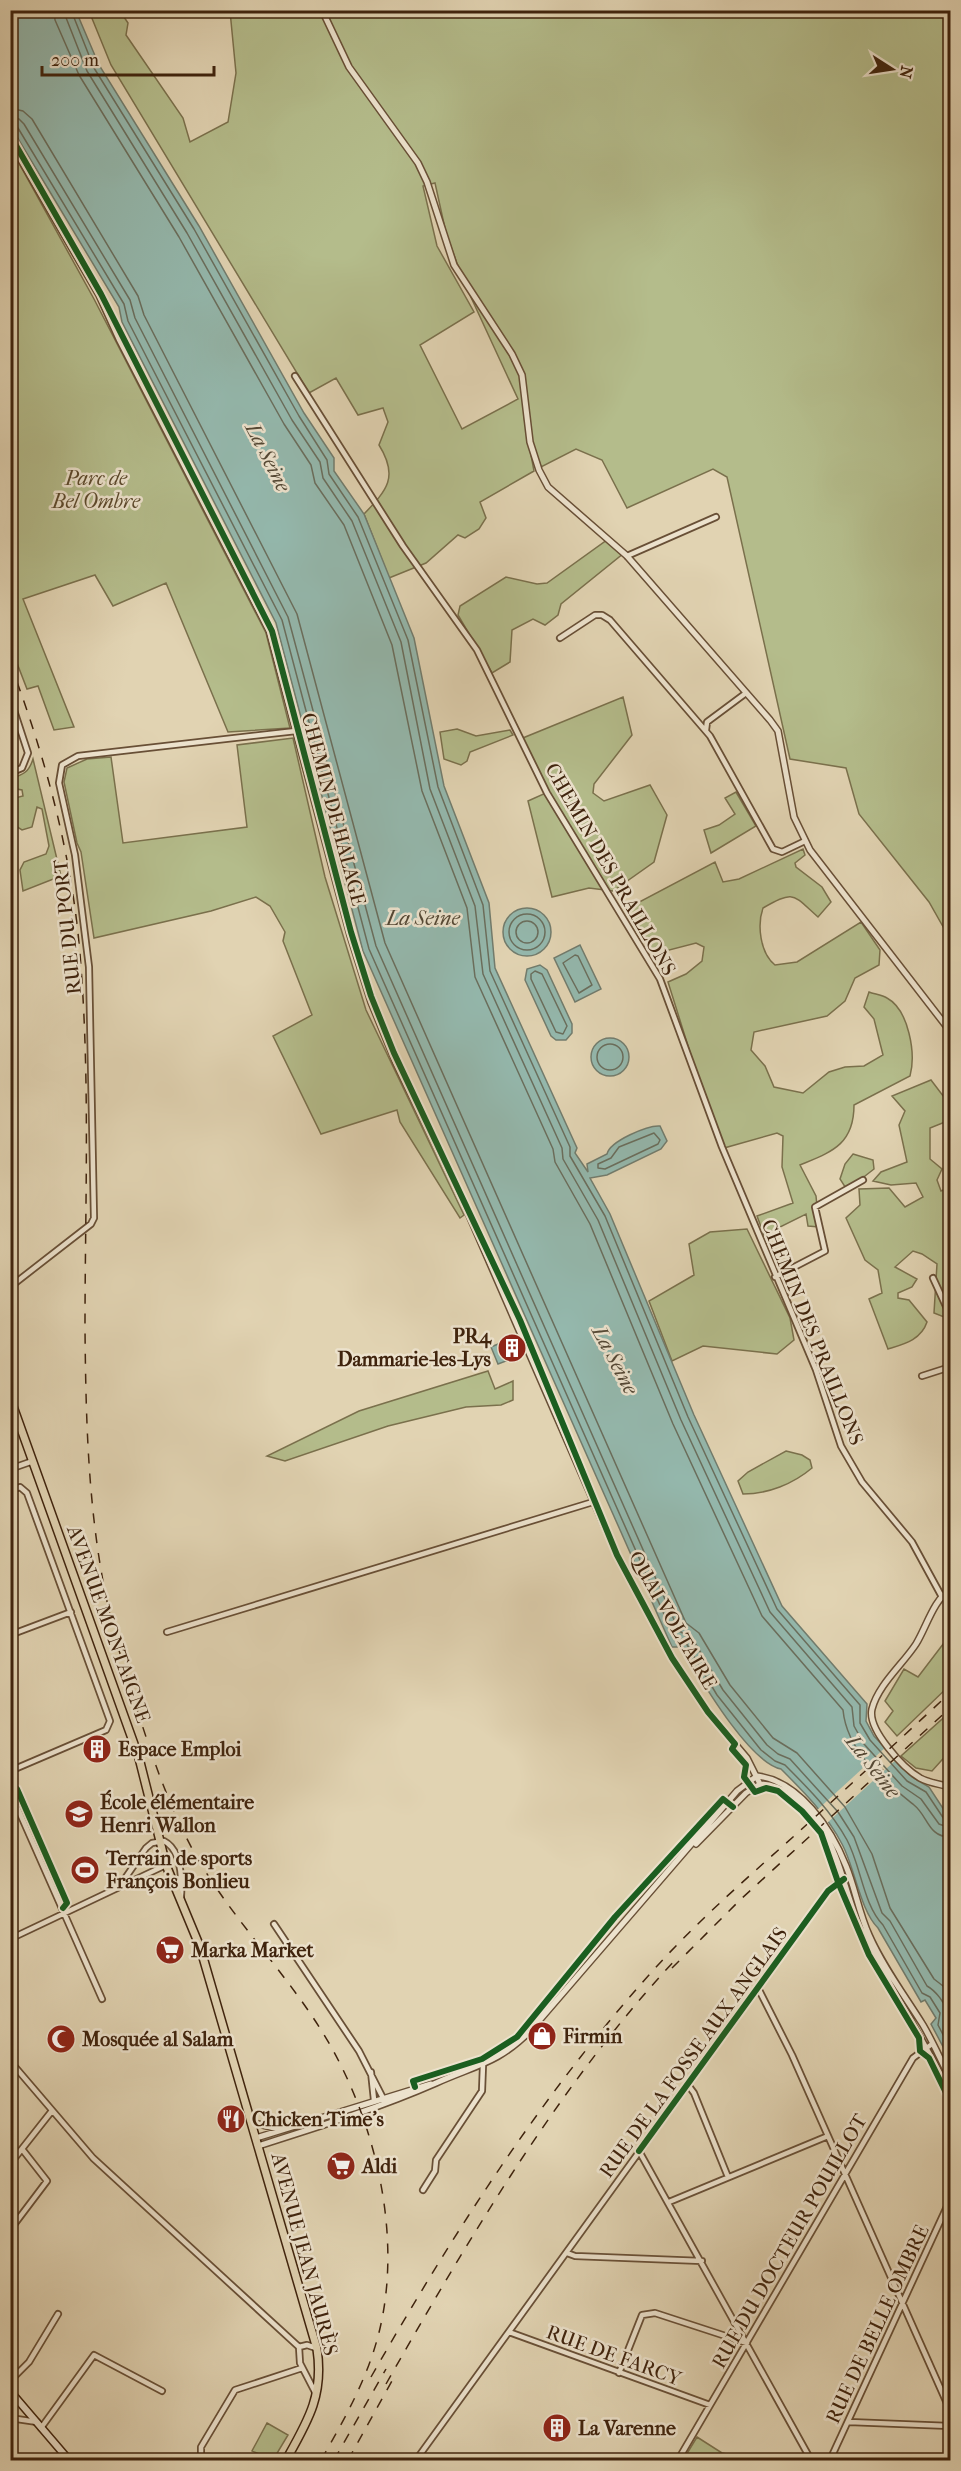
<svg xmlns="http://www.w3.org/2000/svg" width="961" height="2471" font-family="'IM FELL French Canon',serif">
  <rect width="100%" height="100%" fill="#e1d3b2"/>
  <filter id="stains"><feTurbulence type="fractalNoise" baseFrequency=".00333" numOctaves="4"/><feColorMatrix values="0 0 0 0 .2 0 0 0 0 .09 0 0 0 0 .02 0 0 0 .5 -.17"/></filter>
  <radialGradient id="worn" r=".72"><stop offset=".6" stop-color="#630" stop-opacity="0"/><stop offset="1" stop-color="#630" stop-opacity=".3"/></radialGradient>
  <path fill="#b4bc8b" stroke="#7a704c" stroke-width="1.5" fill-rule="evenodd" d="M89 11H120L128 23 126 35 183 118 190 142 228 122 236 73 230 11H950V939L929 902 859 814 846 768 790 759 727 477 713 469 627 508 602 460 576 449 541 467 524 417 534 471 480 502 486 518 479 529 465 538 458 535 426 563 389 578 364 514C387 490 399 477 379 445L388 422 383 408 358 415 336 378 309 393 111 65ZM435 183 446 233 463 280 518 399 462 429 420 345 474 312 437 246 423 186Z
    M10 147 94 299 266 633 290 728 228 732 166 583 113 606 95 575 23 599 74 727 54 730 38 686 27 689 10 645Z
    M607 540 624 553 561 604 558 615 545 625 533 619 512 630 510 662 492 673 458 615 460 606 506 577 537 584 547 583Z
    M623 697 632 735 594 784 593 793 604 801 650 785 667 815 654 862 613 891 589 888 552 897 528 801 546 793 518 740Z
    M457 729 476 736 510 730 513 735 470 752 467 761 461 765 444 759 440 732Z
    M293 738 325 877 366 1010 464 1215 460 1218 400 1122 397 1110 321 1134 273 1036 312 1015 283 941 285 932 270 906 256 897 211 911 94 938 81 852 77 843 64 782 67 768 87 759 111 757 123 843 247 827 237 745Z
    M33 759 61 876 23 891 20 870 24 862 46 854 49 846 42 809 37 807 32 827 22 830 11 823V799L23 796 22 790 11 788V779C24 774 29 772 33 759Z
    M736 792 756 826 711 853 704 830 719 825 735 814 725 798Z
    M803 849 805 855 795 863 796 867 822 887 831 902 818 917C792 894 795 890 763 908 757 925 760 953 775 965L797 962 861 922 880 950 879 965 855 978 845 1001 827 1016 754 1032 751 1050 765 1066 774 1087 803 1093 829 1072 845 1067 864 1066 883 1055 874 1019 864 1007 869 992C874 994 882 995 887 998 909 1010 916 1054 910 1076L854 1105C854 1145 831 1152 800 1165L816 1196 819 1227 808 1226 806 1214 764 1235 757 1216 793 1203 782 1167 783 1136 777 1133 724 1148 704 1097 668 982 686 974 702 961 704 947 696 943 654 954 626 909 715 862 723 882 739 879Z
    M931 1080 950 1105V1120L930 1128V1159L942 1169 937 1180 941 1191 950 1187V1313L944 1317 934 1313 937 1264 922 1254 913 1251 895 1267 917 1279 912 1287 898 1293V1298L909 1300 927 1322C921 1340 904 1344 888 1349L869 1299 882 1293 878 1270 865 1260 846 1218 860 1205 859 1189 889 1188 905 1207 923 1197 916 1183 891 1185 873 1181 881 1172 907 1162 899 1125 905 1111 892 1096Z
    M853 1154 873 1160 874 1169 847 1190 840 1179 845 1164Z
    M747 1229 790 1318 794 1340 777 1354 703 1346 672 1361 649 1301 694 1275 689 1244 710 1232Z
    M488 1371 495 1389 513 1381V1400L501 1405 466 1407 388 1426 285 1461 267 1456 359 1411Z
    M786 1451 802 1455 810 1460 812 1468C793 1484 768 1494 743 1494L738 1481 748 1472Z
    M950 1635V1685L897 1736 885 1722 893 1711 885 1701 904 1669 918 1677Z
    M950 1712V1751L932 1771 916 1768 901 1756Z
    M267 2423 288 2435 273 2460 252 2451Z
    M697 2437 722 2453 742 2457V2460H683Z"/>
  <path fill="#94b8ad" stroke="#727c6d" stroke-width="1.5" d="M11 11H76L99 65 199 226 304 413 334 458V471L364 514 414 638 444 786 489 903 495 968 577 1148 575 1153 588 1172 587 1164 607 1154C610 1141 648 1125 660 1126L667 1141 661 1149 607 1175 590 1178 610 1214 694 1415 782 1606 867 1704 866 1721 874 1736 912 1777 929 1787 950 1819V2060L931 2024 936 2018 925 2000 921 2002 878 1928C860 1910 855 1868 842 1844 827 1815 804 1792 781 1769 748 1762 699 1676 681 1647H672L363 951 276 623 122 322 119 307 11 127Z
    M503 932a24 24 0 1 1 48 0a24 24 0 1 1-48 0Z
    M580 945 601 989 575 1002 554 958Z
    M540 965 547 970 572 1024V1033L566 1040H556L551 1036 525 980 527 969Z
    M591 1057a19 19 0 1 1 38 0a19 19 0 1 1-38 0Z
    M520 1335 527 1353 498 1364 491 1347Z"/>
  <path fill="#e1d3b2" d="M887 1746 898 1758 826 1824 816 1811Z"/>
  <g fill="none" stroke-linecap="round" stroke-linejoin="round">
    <path stroke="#6a6e5d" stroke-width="1.5" d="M54 10 55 20 79 75 179 237 284 424 311 465 315 483 344 525 392 645 422 791 467 908 475 977 553 1149 555 1162 590 1224 673 1424 762 1616 843 1710C847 1752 883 1780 914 1805 928 1816 928 1837 950 1837
      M63 10 87 71 187 233 292 420 320 462 323 478 352 521 401 642 430 789 475 906 483 974 562 1148 563 1159 598 1220 681 1420 770 1612 852 1707 854 1726 864 1744 902 1786 921 1799 939 1824 950 1828
      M71 10 94 68 194 229 299 416 327 460 329 474 358 517 408 640 438 787 483 905 490 971 570 1147V1156L605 1216 688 1417 777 1609 860 1705V1723L870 1740 907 1781 926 1792 944 1819 950 1821
      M10 108 23 111 32 119 138 296 144 315 297 614 385 943 686 1623 699 1633 730 1685 773 1738 797 1753 845 1807 872 1854 890 1908 934 1979 943 1986 950 1998
      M10 117 19 119 24 124 130 300 135 318 288 617 376 946 679 1631 692 1638 723 1690 767 1745 778 1754 790 1759 838 1812 854 1837 882 1913 890 1921 927 1986C936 1991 945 2003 948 2013 950 2020 947 2024 950 2032
      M10 125 18 128 124 304 128 321 282 620 369 949 675 1639 686 1643 717 1695 761 1750 775 1761 785 1765C808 1788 831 1811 847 1840 861 1866 863 1904 883 1925L922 1993 930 1997 940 2013 938 2025 950 2048
      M509 932a18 18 0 1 1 36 0a18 18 0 1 1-36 0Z
      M516 932a11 11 0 1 1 22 0a11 11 0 1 1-22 0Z
      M575 955 578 956 592 985 579 993 563 963Z
      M535 971 542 974 567 1026 563 1034 556 1032 531 979V974Z
      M597 1057a13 13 0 1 1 26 0a13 13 0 1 1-26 0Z
      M654 1133 660 1140 658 1144 605 1169 598 1168V1164L611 1158 619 1147Z"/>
    <g stroke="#684f36" stroke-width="8">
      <path id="minor" d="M295 376 403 546 477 650 547 793 660 979 722 1147 816 1370 841 1446 862 1482 912 1542 942 1597
        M627 556 716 517
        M560 638 595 615H602L610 620 710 736 773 849 782 852 805 841
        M10 698 28 753 22 768 10 773
        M706 730 707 722 746 693
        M775 1277 825 1251 815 1207 863 1180
        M933 1278 950 1315
        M10 1287 91 1224 94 1218 89 967 75 855 59 783 62 765 78 756 296 731
        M922 1376 950 1367
        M10 1469 33 1461
        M10 1491 20 1487 27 1493 110 1721 106 1730 10 1771
        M167 1632 593 1502
        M10 1635 71 1612
        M10 1791 102 1999
        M119 1887 146 1848 152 1843 164 1841C182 1850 182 1879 181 1897
        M274 1924 359 2051 384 2100
        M10 1939 166 1865
        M758 1988 792 2055 950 2410
        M10 2061 93 2158 299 2347
        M371 2072 374 2100
        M688 2085 694 2093 728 2177
        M415 2087 413 2081 482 2059 517 2037 615 1917 723 1799 730 1804
        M639 2151 811 2460
        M10 2164 51 2112
        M423 2190 435 2171 436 2160 482 2091 483 2065
        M669 2202 828 2136
        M10 2230 47 2181 22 2149
        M567 2253 575 2256 702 2261
        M509 2332 710 2405
        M299 2347 300 2363 316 2394
        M299 2347 307 2345 316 2348
        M619 2373 642 2315 655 2313 747 2343
        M10 2381 29 2362 58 2314
        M10 2418 37 2422
        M849 2422 950 2426
        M41 2428 94 2355 162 2391
        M201 2460V2447L235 2390 302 2368
        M416 2460 828 1891 838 1882 850 1878
        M678 2460 913 2058 932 2044
        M830 2460 950 2200"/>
    </g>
    <g stroke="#684f36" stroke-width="8">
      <path id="tertiary" d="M322 10 349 67 418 163 427 182 454 265 512 354 522 375 530 442 539 470 548 487 627 556 770 720 778 731 794 817 810 850 950 1031
        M10 141 99 295 119 339 269 630 350 935 371 1002 396 1063 462 1199 617 1555 672 1658 708 1712 747 1758 760 1784
        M950 1590C934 1599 926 1628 916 1644 903 1664 878 1685 872 1709 867 1729 903 1768 920 1778 929 1783 940 1784 950 1787
        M757 1776C799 1781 831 1828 846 1866 855 1888 859 1913 869 1935 883 1967 905 1996 923 2025 933 2042 941 2061 950 2078
        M696 1844 746 1793 760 1784C786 1784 806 1807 820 1827 842 1858 845 1896 861 1929 888 1984 922 2037 950 2093
        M251 2122 278 2129
        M256 2138 431 2084
        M258 2146C318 2127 379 2108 436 2083 476 2065 499 2063 531 2030L737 1791 757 1776"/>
    </g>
    <g stroke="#3f230d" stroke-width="9">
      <path id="secondary" d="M10 2391 69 2460"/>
    </g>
    <g stroke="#3f230d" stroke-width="10">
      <path id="primary" d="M10 1398 139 1758 166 1865 200 1947 317 2349C324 2395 308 2421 286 2460"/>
    </g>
    <use href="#minor" stroke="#ece2cd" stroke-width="4.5"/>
    <use href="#tertiary" stroke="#ece2cd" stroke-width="5"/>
    <use href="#secondary" stroke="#ece2cd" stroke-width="6"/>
    <use href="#primary" stroke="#e1d3b2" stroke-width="7"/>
    <path stroke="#3f230d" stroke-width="1.5" stroke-dasharray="10 10" stroke-linecap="butt" d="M10 663C47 761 74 863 81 967 90 1087 85 1208 85 1328 86 1440 89 1549 121 1657 142 1725 163 1799 199 1861 233 1918 280 1967 316 2022 374 2110 406 2237 377 2340 365 2383 343 2422 321 2460
      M672 1968 740 1900 950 1708
      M371 2377C454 2232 545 2089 658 1965 700 1919 747 1878 793 1837 846 1789 898 1741 950 1693
      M386 2384C469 2238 561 2082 676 1959
      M334 2460 386 2369
      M348 2460 393 2379"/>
    <g stroke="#ece2cd" stroke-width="10">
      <path id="cycleway" d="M10 135 101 294 272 631 351 932 371 996 394 1053 520 1320 617 1555 672 1658 708 1712 735 1744 732 1749 746 1765 744 1777 755 1792 766 1788 778 1791 802 1811 821 1833 838 1882 869 1955 919 2038 920 2051 929 2058 950 2101
        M10 1788 17 1789 67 1903 63 1908
        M415 2087 413 2081 482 2059 517 2037 615 1917 723 1799 733 1807
        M639 2151 828 1891 844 1879"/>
    </g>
    <use href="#cycleway" stroke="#1b5e20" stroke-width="6"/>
  </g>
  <defs>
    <g id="building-disc" transform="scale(1.5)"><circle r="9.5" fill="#8f2418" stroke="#ece2cd"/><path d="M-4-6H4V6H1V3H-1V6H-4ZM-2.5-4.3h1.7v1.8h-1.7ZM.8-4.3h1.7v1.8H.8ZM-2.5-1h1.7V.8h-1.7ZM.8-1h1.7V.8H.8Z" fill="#fff"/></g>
    <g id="school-disc" transform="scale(1.5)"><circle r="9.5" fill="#8f2418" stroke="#ece2cd"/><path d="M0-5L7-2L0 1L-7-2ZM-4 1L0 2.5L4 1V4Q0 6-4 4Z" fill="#fff"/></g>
    <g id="stadium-disc" transform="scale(1.5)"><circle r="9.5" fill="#8f2418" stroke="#ece2cd"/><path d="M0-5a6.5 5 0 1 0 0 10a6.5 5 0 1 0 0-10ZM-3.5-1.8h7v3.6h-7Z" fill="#fff"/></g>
    <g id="supermarket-disc" transform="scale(1.5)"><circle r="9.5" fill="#8f2418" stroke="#ece2cd"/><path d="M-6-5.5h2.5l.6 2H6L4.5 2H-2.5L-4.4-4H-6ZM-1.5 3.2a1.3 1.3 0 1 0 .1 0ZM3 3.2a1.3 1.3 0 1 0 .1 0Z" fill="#fff"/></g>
    <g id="shop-disc" transform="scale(1.5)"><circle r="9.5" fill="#8f2418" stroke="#ece2cd"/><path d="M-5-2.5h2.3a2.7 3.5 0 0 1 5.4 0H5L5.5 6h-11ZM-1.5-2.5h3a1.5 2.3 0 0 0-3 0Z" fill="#fff"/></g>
    <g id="mosque-disc" transform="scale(1.5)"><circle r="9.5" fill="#8f2418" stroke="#ece2cd"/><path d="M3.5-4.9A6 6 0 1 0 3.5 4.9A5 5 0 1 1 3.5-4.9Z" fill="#fff"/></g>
    <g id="restaurant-disc" transform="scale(1.5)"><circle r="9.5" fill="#8f2418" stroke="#ece2cd"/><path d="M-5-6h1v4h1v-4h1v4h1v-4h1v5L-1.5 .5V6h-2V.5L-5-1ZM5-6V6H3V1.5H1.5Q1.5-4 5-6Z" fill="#fff"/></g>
  </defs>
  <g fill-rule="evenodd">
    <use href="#building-disc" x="512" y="1348"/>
    <use href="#building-disc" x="97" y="1749"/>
    <use href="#school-disc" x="79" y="1814"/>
    <use href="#stadium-disc" x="85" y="1870"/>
    <use href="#supermarket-disc" x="170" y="1950"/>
    <use href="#shop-disc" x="542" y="2036"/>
    <use href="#mosque-disc" x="61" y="2039"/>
    <use href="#restaurant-disc" x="231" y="2119"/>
    <use href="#supermarket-disc" x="341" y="2166"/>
    <use href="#building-disc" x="557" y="2428"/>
  </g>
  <g text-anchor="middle" stroke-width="5" stroke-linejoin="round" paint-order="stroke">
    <g font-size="20" font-style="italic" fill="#5c492c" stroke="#ece2cd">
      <text x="96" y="485">Parc de<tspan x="96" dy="23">Bel Ombre</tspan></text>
    </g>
    <g font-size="20" fill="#3f230d" stroke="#ece2cd">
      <text transform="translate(334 809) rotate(75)" y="7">CHEMIN DE HALAGE</text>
      <text transform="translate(611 869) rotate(60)" y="7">CHEMIN DES PRAILLONS</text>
      <text transform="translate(67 927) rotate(-96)" y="7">RUE DU PORT</text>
      <text transform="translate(813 1332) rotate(68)" y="7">CHEMIN DES PRAILLONS</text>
      <text transform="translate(673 1620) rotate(60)" y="7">QUAI VOLTAIRE</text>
      <text transform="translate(109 1624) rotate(70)" y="7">AVENUE MONTAIGNE</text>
      <text transform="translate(693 2052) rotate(-54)" y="7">RUE DE LA FOSSE AUX ANGLAIS</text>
      <text transform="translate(789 2241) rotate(-60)" y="7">RUE DU DOCTEUR POUILLOT</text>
      <text transform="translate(305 2254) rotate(75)" y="7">AVENUE JEAN JAURÈS</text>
      <text transform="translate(877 2324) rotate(-65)" y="7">RUE DE BELLE OMBRE</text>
      <text transform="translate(614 2355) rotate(20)" y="7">RUE DE FARCY</text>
    </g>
    <g font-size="20" font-weight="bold" fill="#3f230d" stroke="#ece2cd" text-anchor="start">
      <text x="491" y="1343" text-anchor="end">PR4<tspan x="491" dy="23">Dammarie-les-Lys</tspan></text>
      <text x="118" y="1756">Espace Emploi</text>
      <text x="100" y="1809">École élémentaire<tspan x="100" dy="23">Henri Wallon</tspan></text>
      <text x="106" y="1865">Terrain de sports<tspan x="106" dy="23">François Bonlieu</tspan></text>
      <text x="191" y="1957">Marka Market</text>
      <text x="563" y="2043">Firmin</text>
      <text x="82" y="2046">Mosquée al Salam</text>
      <text x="252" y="2126">Chicken Time's</text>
      <text x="362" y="2173">Aldi</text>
      <text x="578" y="2435">La Varenne</text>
    </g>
    <g font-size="21" font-style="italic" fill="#544835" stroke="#ece2cd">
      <text transform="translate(268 457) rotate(63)" y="7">La Seine</text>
      <text x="423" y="925">La Seine</text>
      <text transform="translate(615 1360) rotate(62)" y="7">La Seine</text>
      <text transform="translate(873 1766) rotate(52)" y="7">La Seine</text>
    </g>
  </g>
  <rect width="961" height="2471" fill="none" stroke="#e1d3b2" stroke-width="36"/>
  <rect x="12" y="12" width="937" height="2447" fill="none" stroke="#3f230d" stroke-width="3"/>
  <rect x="18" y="18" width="925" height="2435" fill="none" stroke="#3f230d" stroke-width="1.5"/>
  <g transform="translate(892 69) rotate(102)" stroke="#ece2cd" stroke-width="4.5" paint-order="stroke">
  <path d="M0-4.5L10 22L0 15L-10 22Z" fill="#3f230d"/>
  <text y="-9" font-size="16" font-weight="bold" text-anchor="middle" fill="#3f230d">N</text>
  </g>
  <path d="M42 66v9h172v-9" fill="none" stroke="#3f230d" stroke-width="3"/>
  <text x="51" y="66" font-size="18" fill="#3f230d" stroke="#ece2cd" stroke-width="4.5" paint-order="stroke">200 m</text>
  <rect width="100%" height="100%" filter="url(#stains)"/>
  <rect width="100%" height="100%" fill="url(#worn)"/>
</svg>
